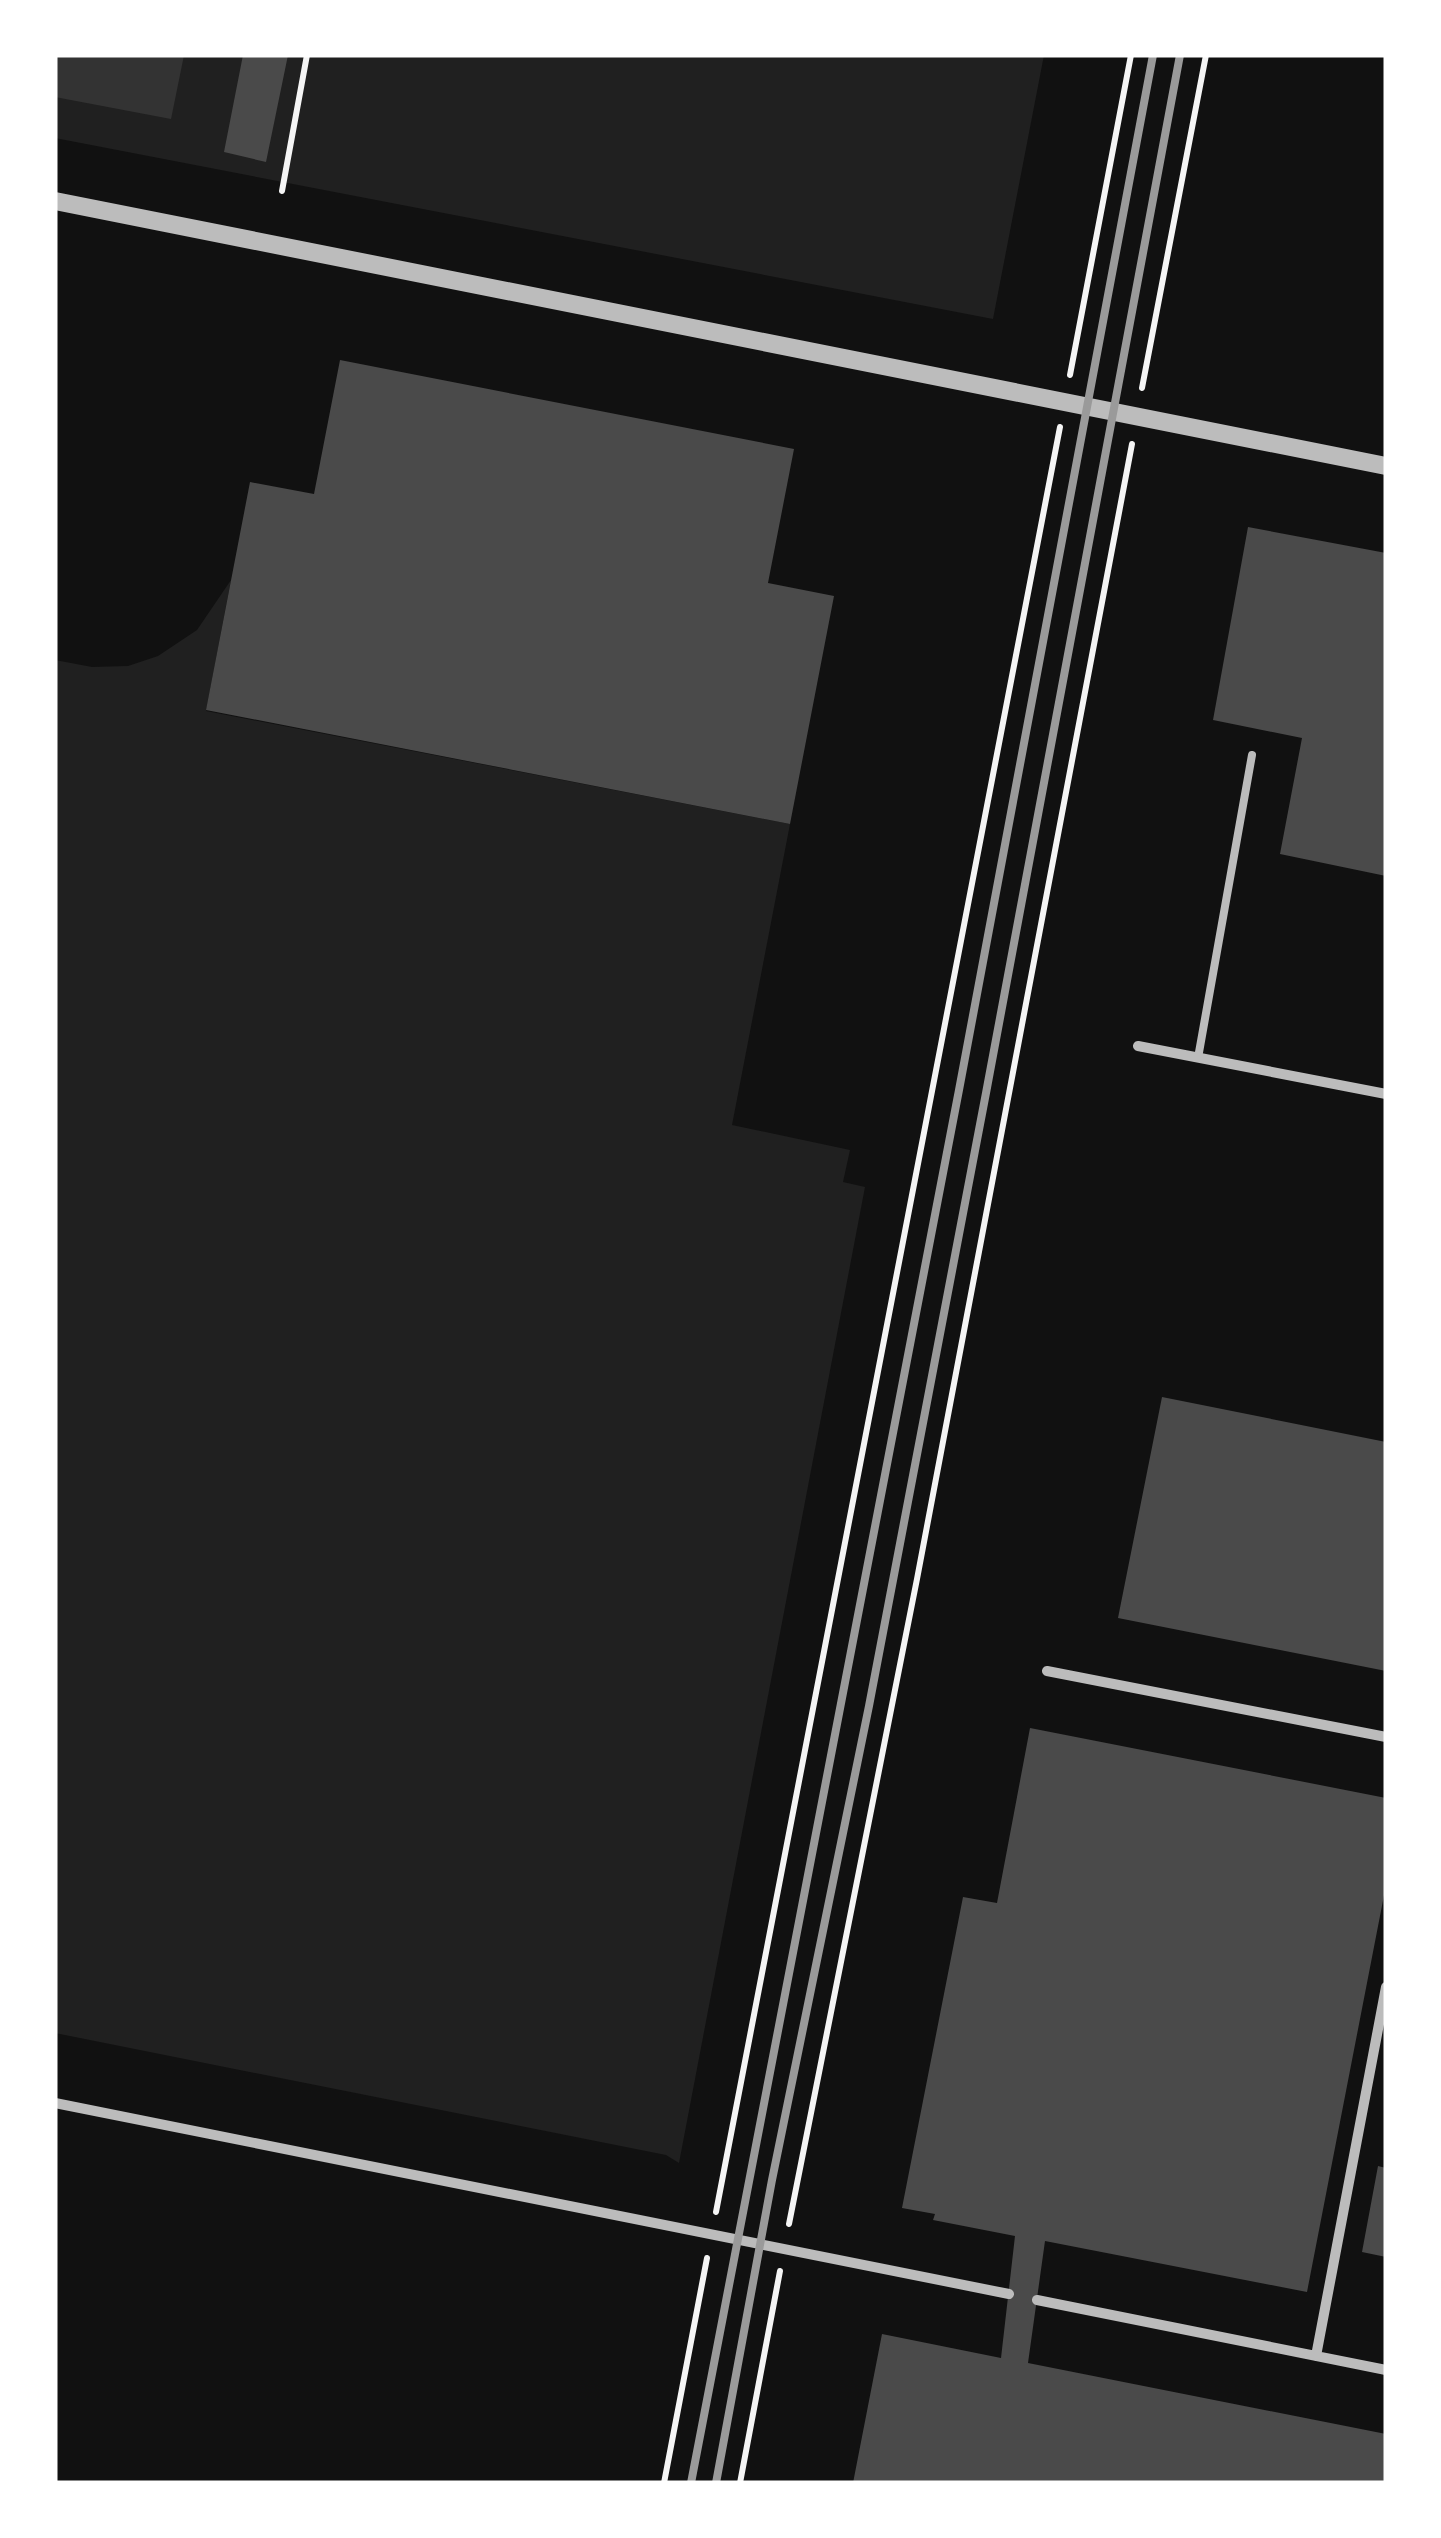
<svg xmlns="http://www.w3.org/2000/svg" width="1441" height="2538" font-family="'Fira Sans Condensed',sans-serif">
  <rect width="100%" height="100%" fill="#111"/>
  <path fill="#202020" d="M55 55H1044L993 319 55 138Z
    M231 580 206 711 790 824 732 1125 850 1150 843 1182 865 1187 679 2163 666 2155 55 2033V660L92 667 128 666 158 656 197 630Z"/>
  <path fill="#333" d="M55 55H184L171 119 55 97Z"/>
  <path fill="#4a4a4a" d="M243 55H288L266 162 224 152Z
    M340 360 794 449 768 583 834 596 790 824 206 710 250 482 314 494Z
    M1248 527 1386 553V876L1280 854 1302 738 1213 720Z
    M1162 1397 1386 1442V1671L1118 1618Z
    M1030 1728 1386 1798V1885L1307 2292 1045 2241 1028 2363 1386 2434V2483H853L882 2334 1001 2358 1015 2236 933 2220 935 2214 902 2208 963 1897 997 1903Z
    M1378 2166 1386 2168V2257L1362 2252Z"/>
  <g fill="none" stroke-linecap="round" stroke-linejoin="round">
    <path stroke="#f5f5f5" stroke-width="6" d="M282 191 307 55
      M1070 375 1131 55
      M1142 388 1206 55
      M716 2212 1060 427
      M789 2224 917 1579 1132 444
      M664 2483 707 2258
      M740 2483 780 2271"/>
    <path stroke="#bcbcbc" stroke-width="8" d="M1198 1058 1252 755"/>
    <path stroke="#bcbcbc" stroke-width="10" d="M1138 1046 1386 1094
      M1047 1671 1386 1737
      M55 2103 1009 2294
      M1037 2300 1386 2370
      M1316 2356 1386 1987"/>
    <path stroke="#bcbcbc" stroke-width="18" d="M55 201 1386 466"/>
    <path stroke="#9a9a9a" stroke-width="8" d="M691 2483 959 1090 1153 55
      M716 2483 772 2180 869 1706 986 1093 1180 55"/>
  </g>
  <rect width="1441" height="2538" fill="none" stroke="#ffffff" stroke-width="115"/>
</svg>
